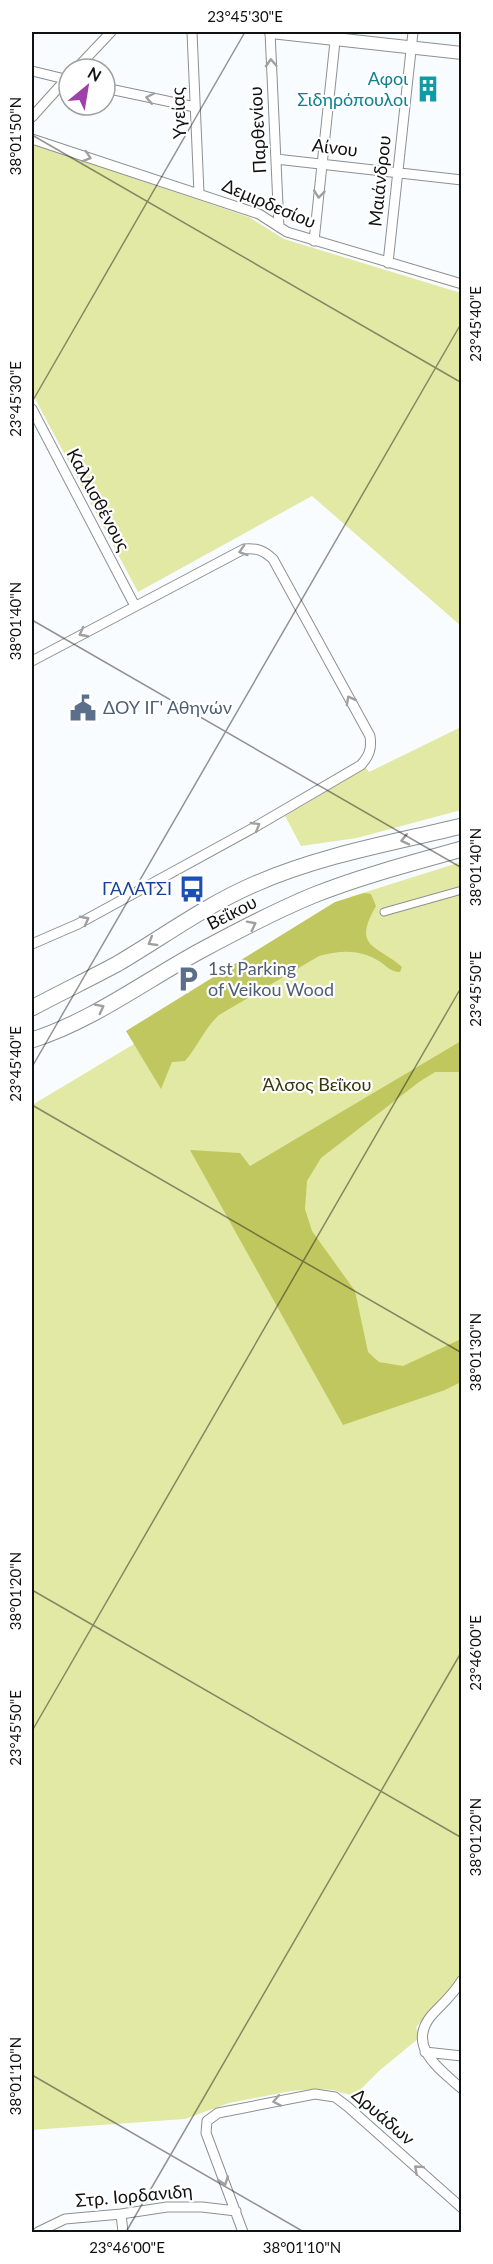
<svg xmlns="http://www.w3.org/2000/svg" width="493" height="2264" font-family="Lato,sans-serif">
  <rect width="100%" height="100%" fill="#f9fcff"/>
  <path fill="#e2e9a5" d="M32 144 249 217 284 239 461 293V626L312 496 138 592 32 393Z
    M461 727V810L357 838 301 846 285 816 366 768 369 772Z
    M461 862V1974L451 1991 416 2027 419 2038 379 2071 354 2096 333 2090 316 2089 291 2091 229 2103 185 2119 32 2130V1105L134 1044 350 897Z"/>
  <path fill="#bfc75e" d="M364 893 371 894 376 906C352 948 376 944 402 967L400 972C390 972 387 966 379 961 360 949 340 950 319 956L219 1015C204 1029 198 1046 185 1061L172 1062 161 1089 126 1031 335 902Z
    M461 1041V1072H435L419 1082 321 1158 307 1181 305 1209 312 1231 355 1291 368 1352 379 1362 403 1366 461 1339V1382L445 1390 343 1425 190 1150 240 1153 250 1166Z"/>
  <g fill="none" stroke-linecap="round" stroke-linejoin="round">
    <g stroke="#8d9092" stroke-width="9">
      <path id="pedestrian" d="M384 912 462 890"/>
    </g>
    <g stroke="#8d9092" stroke-width="11">
      <path id="minor" d="M192 32 199 193
        M270 32 279 227
        M76 69 111 32
        M32 71 69 80
        M105 88 195 107
        M32 117 69 76
        M32 139 259 214 287 232 462 284
        M276 159 462 180
        M314 241 336 32
        M388 263 413 32
        M32 409 135 606
        M32 661 244 549C257 548 263 550 273 559L370 736C372 749 369 756 361 765L255 827 78 924 32 944
        M462 1980C453 1995 442 2004 431 2016 406 2047 441 2070 462 2089
        M425 2052 462 2056
        M121 2214 123 2232
        M38 2232 65 2219 121 2214 167 2207H202L236 2211
        M243 2232 206 2133 207 2121 218 2113 315 2094 335 2097 348 2107 462 2208"/>
    </g>
    <g stroke="#8d9092" stroke-width="14">
      <path id="tertiary" d="M271 32 462 53"/>
    </g>
    <g stroke="#8d9092" stroke-width="17">
      <path id="primary" d="M32 1008C60 993 89 979 117 964 163 937 206 905 255 884 321 855 392 843 462 826
        M32 1040C92 1021 145 981 200 951 237 931 275 911 314 895 362 876 412 863 462 849"/>
    </g>
    <use href="#pedestrian" stroke="#fff" stroke-width="7"/>
    <use href="#minor" stroke="#fff" stroke-width="9"/>
    <use href="#tertiary" stroke="#fff" stroke-width="12"/>
    <use href="#primary" stroke="#fff" stroke-width="15"/>
  </g>
  <defs><path id="oneway-chevron" d="M-2-3.5L2.5 0L-2 3.5" fill="none" stroke-width="1.6" stroke-linecap="round" stroke-linejoin="round" transform="scale(1.5)"/></defs>
  <g stroke="#a0a0a0">
    <use href="#oneway-chevron" transform="translate(271 63) rotate(-93)"/>
    <use href="#oneway-chevron" transform="translate(150 98) rotate(-168)"/>
    <use href="#oneway-chevron" transform="translate(87 157) rotate(18)"/>
    <use href="#oneway-chevron" transform="translate(319 194) rotate(96)"/>
    <use href="#oneway-chevron" transform="translate(243 551) rotate(162)"/>
    <use href="#oneway-chevron" transform="translate(83 633) rotate(152)"/>
    <use href="#oneway-chevron" transform="translate(350 700) rotate(-119)"/>
    <use href="#oneway-chevron" transform="translate(256 826) rotate(-30)"/>
    <use href="#oneway-chevron" transform="translate(405 840) rotate(167)"/>
    <use href="#oneway-chevron" transform="translate(85 920) rotate(-28)"/>
    <use href="#oneway-chevron" transform="translate(252 925) rotate(-27)"/>
    <use href="#oneway-chevron" transform="translate(152 942) rotate(149)"/>
    <use href="#oneway-chevron" transform="translate(100 1008) rotate(-27)"/>
    <use href="#oneway-chevron" transform="translate(277 2101) rotate(169)"/>
    <use href="#oneway-chevron" transform="translate(418 2169) rotate(-138)"/>
    <use href="#oneway-chevron" transform="translate(224 2181) rotate(69)"/>
  </g>
  <path fill="none" stroke="#111112" stroke-width="1.5" stroke-opacity="0.45" d="M32 135 462 383M32 402 245 32M32 620 462 868M32 1067 462 322M32 1105 462 1353M32 1590 462 1838M32 1731 462 986M32 2075 304 2232M126 2232 462 1651"/>
  <defs>
    <g id="building-bare" transform="scale(2.07)"><path d="M-4-6H4V6H1V3H-1V6H-4ZM-2.5-4.3h1.7v1.8h-1.7ZM.8-4.3h1.7v1.8H.8ZM-2.5-1h1.7V.8h-1.7ZM.8-1h1.7V.8H.8Z" fill="#0f9aa8" stroke="#fff" stroke-width="2.5" paint-order="stroke"/></g>
    <g id="civic-bare" transform="scale(2.07)"><path d="M-.6-6.5H3V-4.5H.6V-3L4-1V1h2V6H-6V1h2V-1L-.6-3ZM-1.2 2.5V6h2.4V2.5Z" fill="#5c6f8a" stroke="#fff" stroke-width="2.5" paint-order="stroke"/></g>
    <g id="bus-bare" transform="scale(2.07)"><path d="M-5-6H5V4H4V6H2V4H-2V6H-4V4H-5ZM-3.5-4V0h7V-4ZM-3.5 1.2v1.5H-2V1.2ZM2 1.2v1.5H3.5V1.2Z" fill="#1a4fb4" stroke="#fff" stroke-width="2.5" paint-order="stroke"/></g>
    <g id="parking-bare" transform="scale(2.07)"><path d="M-3.5-5.5H1a3.5 3.5 0 0 1 0 7H-1V5.5H-3.5ZM-1-3.4V-.6H.8a1.4 1.4 0 0 0 0-2.8Z" fill="#5c6f8a" stroke="#fff" stroke-width="2.5" paint-order="stroke"/></g>
  </defs>
  <g fill-rule="evenodd">
    <use href="#building-bare" x="428" y="89"/>
    <use href="#civic-bare" x="83" y="708"/>
    <use href="#bus-bare" x="192" y="889"/>
    <use href="#parking-bare" x="188" y="979"/>
  </g>
  <g text-anchor="middle" stroke-width="4.5" stroke-linejoin="round" paint-order="stroke">
    <g font-size="18" fill="#0d838f" stroke="#fff" text-anchor="end">
      <text x="408" y="85">Αφοι<tspan x="408" dy="21">Σιδηρόπουλοι</tspan></text>
    </g>
    <g font-size="18" fill="#111112" stroke="#fff">
      <text transform="translate(179 113) rotate(-93)" y="6">Υγείας</text>
      <text transform="translate(258 130) rotate(-93)" y="6">Παρθενίου</text>
      <text transform="translate(335 148) rotate(7)" y="6">Αίνου</text>
      <text transform="translate(380 181) rotate(-84)" y="6">Μαιάνδρου</text>
      <text transform="translate(269 204) rotate(23)" y="6">Δεμιρδεσίου</text>
      <text transform="translate(98 500) rotate(62)" y="6">Καλλισθένους</text>
      <text transform="translate(232 913) rotate(-27)" y="6">Βεΐκου</text>
      <text transform="translate(383 2117) rotate(41)" y="6">Δρυάδων</text>
      <text transform="translate(134 2196) rotate(-5)" y="6">Στρ. Ιορδανιδη</text>
    </g>
    <g font-size="18" fill="#4e5e75" stroke="#fff" text-anchor="start">
      <text x="103" y="714">ΔΟΥ ΙΓ' Αθηνών</text>
      <text x="208" y="975">1st Parking<tspan x="208" dy="21">of Veikou Wood</tspan></text>
    </g>
    <g font-size="18" fill="#164399" stroke="#fff" text-anchor="end">
      <text x="172" y="895">ΓΑΛΑΤΣΙ</text>
    </g>
    <g font-size="18" fill="#35380b" stroke="#fff">
      <text x="317" y="1091">Άλσος Βεΐκου</text>
    </g>
  </g>
  <rect width="493" height="2264" fill="none" stroke="#ffffff" stroke-width="66"/>
  <g transform="translate(87 87) rotate(30)"><circle r="28" fill="#ffffff" stroke="#a0a0a0" stroke-width="1.5"/>
  <path d="M0-4.5L10 22L0 15L-10 22Z" fill="#9f41aa"/>
  <text y="-9" font-size="16" font-weight="bold" text-anchor="middle" fill="#111112">N</text>
  </g>
  <rect x="33" y="33" width="427" height="2198" fill="none" stroke="#111112" stroke-width="2"/>
  <g font-size="15" text-anchor="middle" fill="#111112">
    <text x="245" y="22">23°45'30"E</text>
    <text transform="translate(16 136) rotate(-90)" y="5">38°01'50"N</text>
    <text transform="translate(476 324) rotate(-90)" y="5">23°45'40"E</text>
    <text transform="translate(16 399) rotate(-90)" y="5">23°45'30"E</text>
    <text transform="translate(16 621) rotate(-90)" y="5">38°01'40"N</text>
    <text transform="translate(476 867) rotate(-90)" y="5">38°01'40"N</text>
    <text transform="translate(476 989) rotate(-90)" y="5">23°45'50"E</text>
    <text transform="translate(16 1064) rotate(-90)" y="5">23°45'40"E</text>
    <text transform="translate(476 1352) rotate(-90)" y="5">38°01'30"N</text>
    <text transform="translate(16 1591) rotate(-90)" y="5">38°01'20"N</text>
    <text transform="translate(476 1653) rotate(-90)" y="5">23°46'00"E</text>
    <text transform="translate(16 1728) rotate(-90)" y="5">23°45'50"E</text>
    <text transform="translate(476 1837) rotate(-90)" y="5">38°01'20"N</text>
    <text transform="translate(16 2076) rotate(-90)" y="5">38°01'10"N</text>
    <text x="127" y="2253">23°46'00"E</text>
    <text x="302" y="2253">38°01'10"N</text>
  </g>
</svg>
